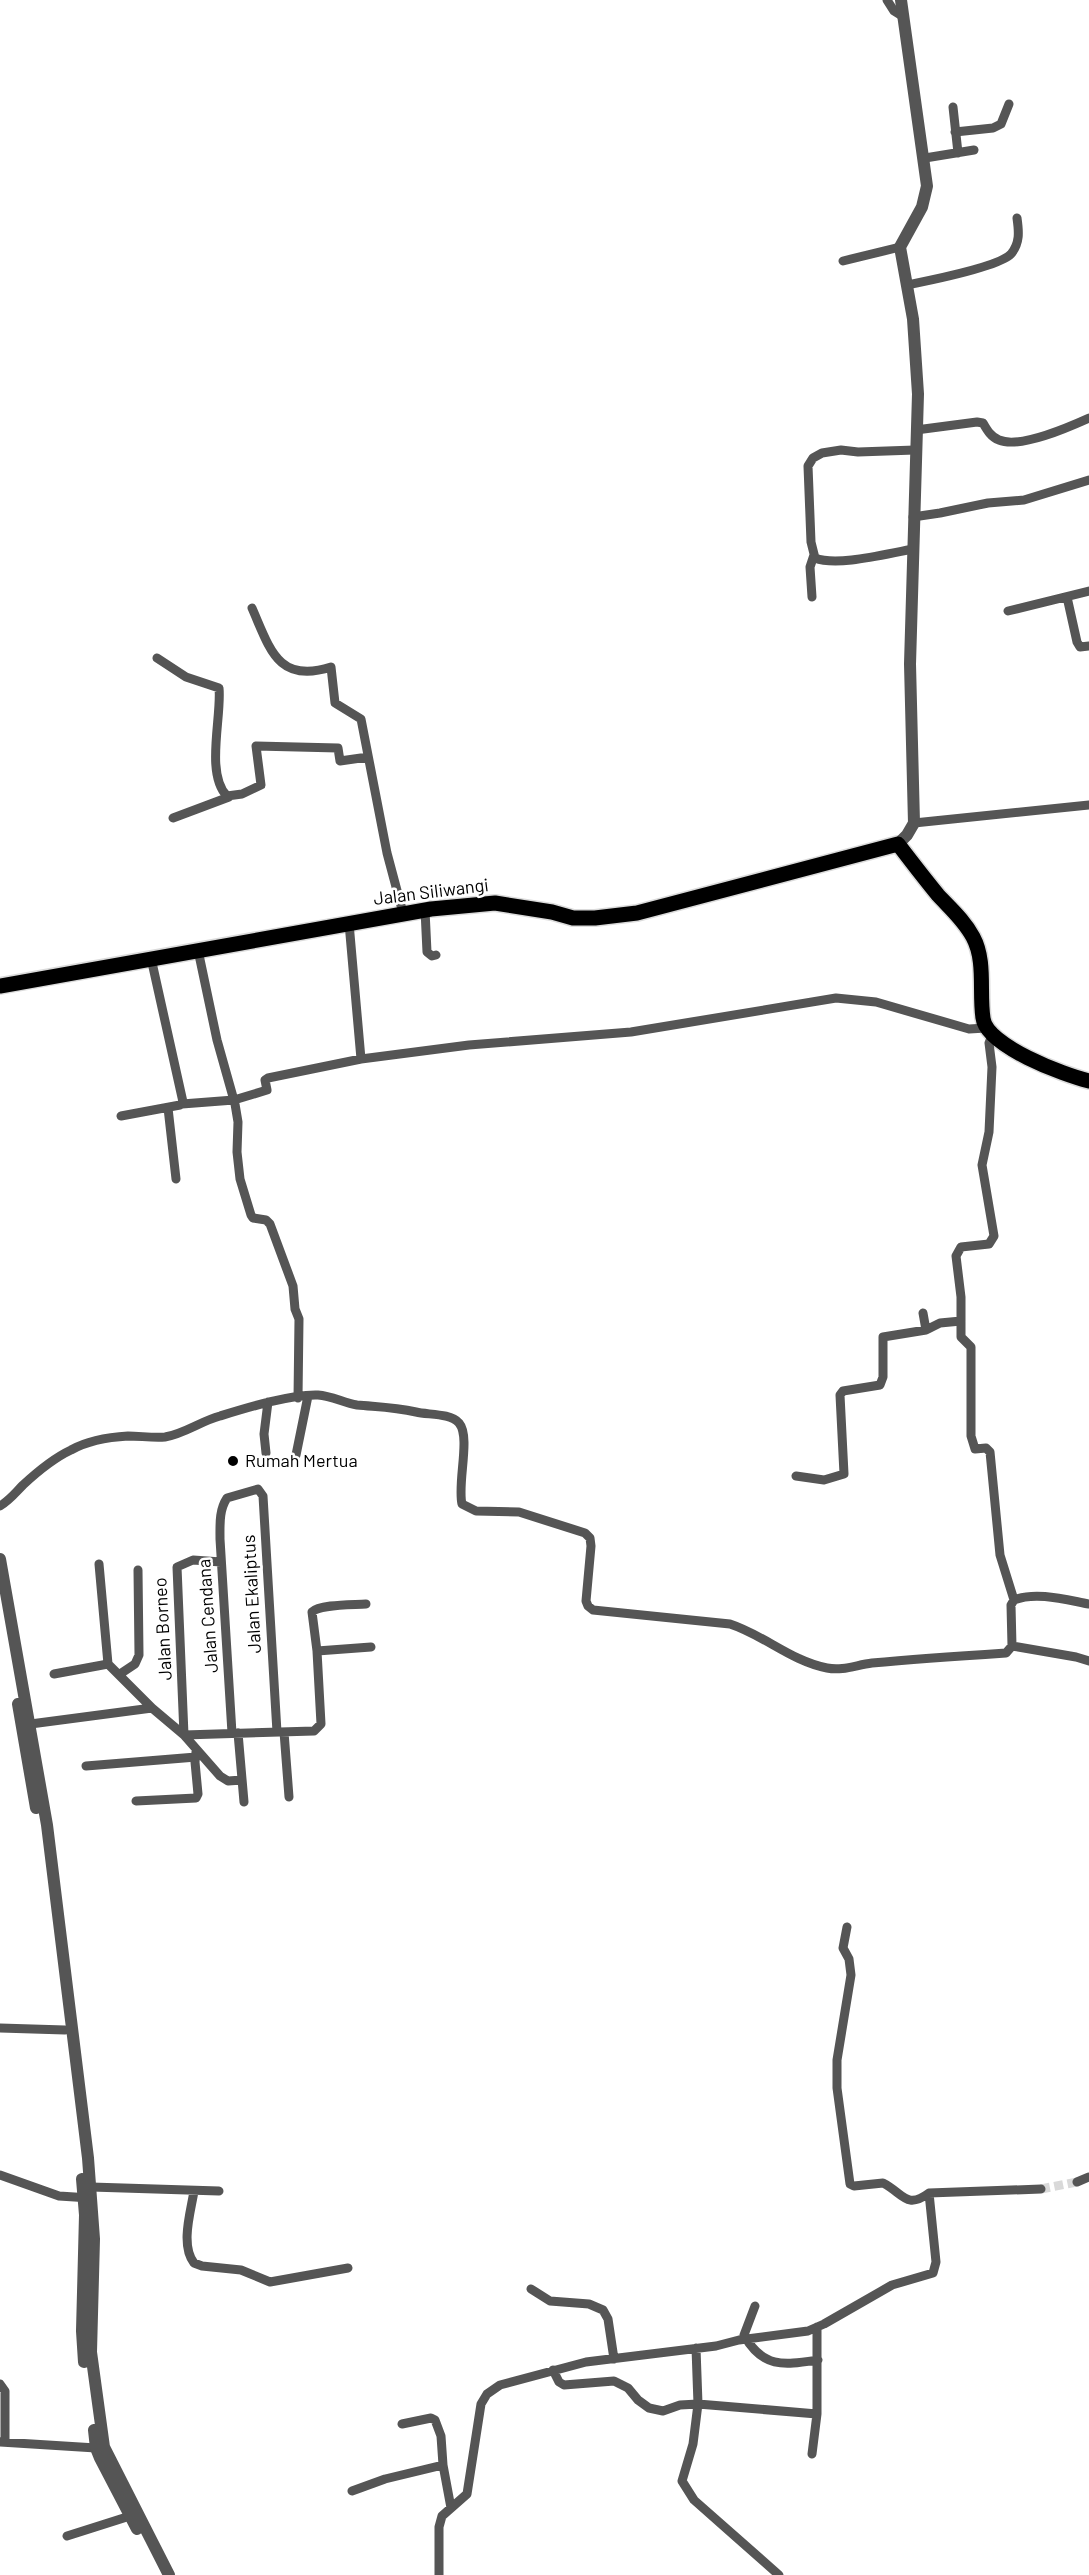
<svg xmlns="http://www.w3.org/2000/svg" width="1089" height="2575" font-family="Barlow,sans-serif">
  <rect width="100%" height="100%" fill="#fff"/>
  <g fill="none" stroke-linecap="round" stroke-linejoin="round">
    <path stroke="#d9d9d9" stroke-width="9" stroke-dasharray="9 4.5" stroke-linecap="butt" d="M1041 2189 1077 2182"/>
    <g stroke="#dbdbdb" stroke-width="18">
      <path id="primary" d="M0 986 431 909 495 903 552 912 573 918H595L637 913 898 844C911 861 924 878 938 895 950 908 964 920 973 937 986 961 979 992 983 1018 986 1046 1064 1075 1089 1081"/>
    </g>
    <path stroke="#555" stroke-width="9" d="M887 0 894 11 902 16
      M953 107 958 153
      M955 132 993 128 1001 124 1009 104
      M925 158 974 150
      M843 261 900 247
      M907 285C927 281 999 267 1011 254 1020 243 1019 232 1017 218
      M916 430 977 422 983 423C987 430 991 437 999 440 1020 449 1069 427 1089 418
      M913 517 940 513 988 503 1024 500 1089 480
      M914 549C889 553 838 567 815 558L811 542 808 466 813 458 822 453 841 450 858 452 915 450
      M812 597 810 567 814 555
      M1067 597 1077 642 1080 647 1089 646
      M252 608C270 649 278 684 331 667L335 703 361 719 387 853 403 913
      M1008 611 1089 591
      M157 658 186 677 219 688C222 716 205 774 227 796L242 794 261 785 256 746 338 748 340 761 368 757
      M173 818 229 797
      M914 823 1089 805
      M425 910 427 952 432 956 436 955
      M349 923 361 1059
      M198 950 217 1040 235 1104 238 1122 237 1152 240 1179 251 1215 253 1218 266 1220 270 1224 293 1286 295 1309 299 1319 298 1398
      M992 1036 989 1043 992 1067 989 1132 982 1165 994 1236 989 1244 961 1247 956 1256 961 1297V1337L971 1347V1436L975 1449 986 1448 990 1452 1000 1555 1014 1600
      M182 1104 234 1100 267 1090 265 1080 268 1078 361 1059 469 1045 631 1032 836 998 876 1002 969 1029 986 1028
      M168 1108 176 1179
      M121 1116 180 1105 183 1102 151 958
      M923 1313 926 1330
      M266 1453 264 1434 268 1402
      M296 1455 308 1396
      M796 1476 824 1480 844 1474 840 1395 843 1391 880 1385 883 1377V1337L926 1330 940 1323 961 1321
      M0 1506C10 1500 15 1493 23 1485 37 1472 54 1458 71 1450 87 1441 110 1437 128 1436 140 1436 153 1438 165 1437 184 1434 201 1421 220 1416 246 1408 291 1394 318 1395 332 1396 344 1403 357 1405 379 1407 394 1407 416 1412 428 1415 450 1413 459 1423 471 1437 457 1483 462 1504L476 1511 519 1512 585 1533 590 1538 591 1546 586 1601 588 1606 593 1610 730 1624C764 1635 791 1661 827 1668 843 1671 856 1665 872 1663 917 1659 961 1656 1006 1653L1012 1646 1011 1605 1014 1600C1036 1591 1067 1600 1089 1604
      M99 1564 108 1664
      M1012 1646 1076 1657 1089 1661
      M317 1651 371 1647
      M108 1664 152 1708 184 1735 220 1776 228 1781 242 1780
      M54 1674 108 1664
      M120 1674 135 1664 139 1655 138 1570
      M23 1725 152 1708
      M284 1732 289 1797
      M232 1733 220 1539C220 1524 219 1510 227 1498L258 1489 263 1496 277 1732
      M238 1733 244 1802
      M184 1735 314 1731 321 1724 317 1651 312 1612C320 1604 353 1605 366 1604
      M184 1735 177 1567 193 1560 221 1562
      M86 1766 196 1757
      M136 1801 196 1798 198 1794 195 1762 196 1752
      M847 1927 843 1948 849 1959 851 1975 837 2060V2088L850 2184 854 2186 883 2183C903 2193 906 2210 929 2193
      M0 2028 65 2030
      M0 2175 59 2196 90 2198
      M1077 2182 1089 2177
      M91 2187 219 2191
      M194 2191C191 2211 180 2245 194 2263L202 2266 241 2270 270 2282 348 2268
      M531 2289 550 2301 589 2304 603 2310 608 2319 614 2359
      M755 2306 744 2335C763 2369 784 2365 818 2360
      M696 2348 698 2404 693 2444 682 2481 694 2500 779 2575
      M553 2370 559 2382 564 2385 614 2381 628 2388 638 2400 649 2408 663 2411 680 2405 698 2404 817 2414V2327
      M0 2384 5 2391V2442
      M402 2424 431 2418 435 2420 441 2436 443 2465 451 2508
      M0 2442 96 2448
      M812 2454 817 2414
      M352 2491 385 2479 443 2465
      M67 2536 130 2516
      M439 2575V2527L442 2516 467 2494 481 2404 487 2394 500 2385 586 2362 716 2346 739 2340 808 2331 824 2324 892 2285 933 2273 936 2262 929 2193 1041 2189"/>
    <path stroke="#555" stroke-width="12" d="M898 844 907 835 914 823 910 664 918 394 913 319 900 247 922 207 927 186 901 0
      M0 1559 47 1825 88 2158 94 2239 91 2352 104 2447 169 2575
      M18 1704 36 1808
      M82 2179 85 2215 82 2331 84 2362
      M94 2430 96 2448 100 2458 137 2529"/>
    <use href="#primary" stroke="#000" stroke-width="15"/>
  </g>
  <circle fill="#000" stroke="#fff" stroke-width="2" cx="233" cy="1461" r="6"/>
  <g text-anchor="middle" stroke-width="5" stroke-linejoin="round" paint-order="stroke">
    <g font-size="18" fill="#000" stroke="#fff">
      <text transform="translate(431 892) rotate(-7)" y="6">Jalan Siliwangi</text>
      <text transform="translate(252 1594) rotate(-93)" y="6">Jalan Ekaliptus</text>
      <text transform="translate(208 1616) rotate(-94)" y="6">Jalan Cendana</text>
      <text transform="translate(163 1629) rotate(-93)" y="6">Jalan Borneo</text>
    </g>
    <g font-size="18" fill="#000" stroke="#fff" text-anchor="start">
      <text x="245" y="1467">Rumah Mertua</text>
    </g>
  </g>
</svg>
